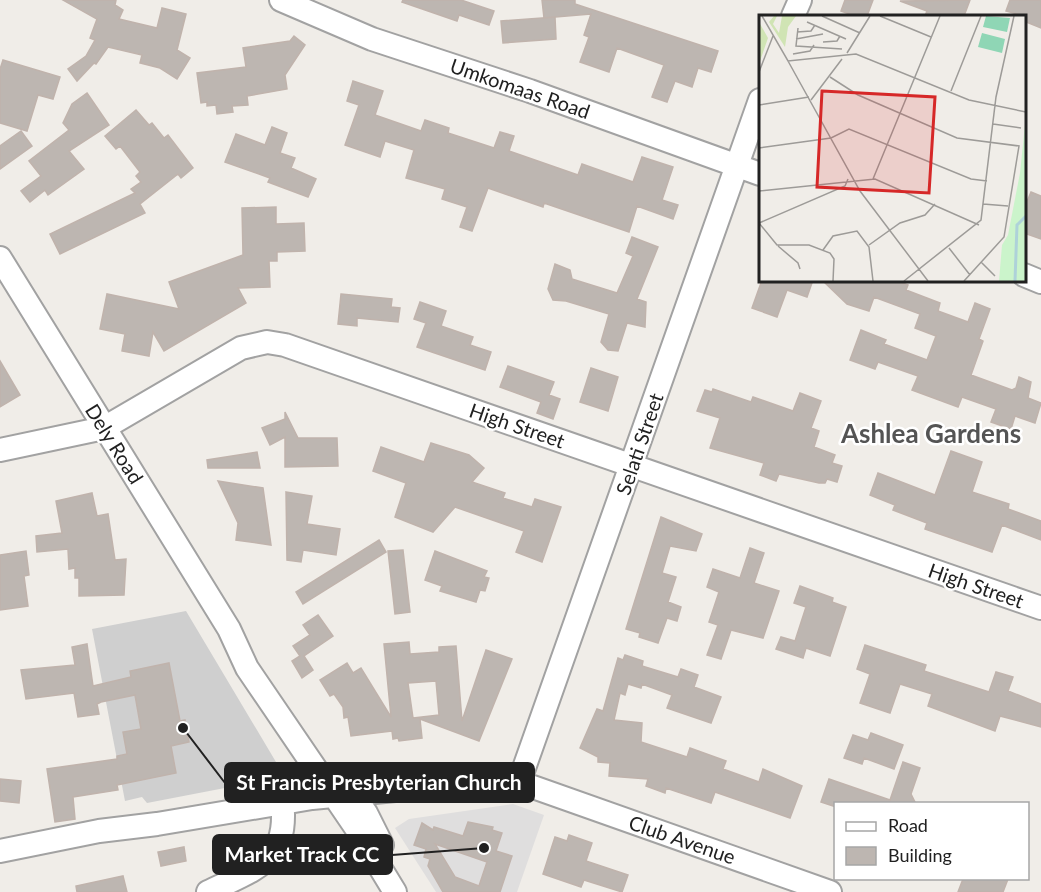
<svg xmlns="http://www.w3.org/2000/svg" width="1041" height="892" font-family="Lato,sans-serif">
  <rect width="100%" height="100%" fill="#f0ede8"/>
  <path fill="#dfdede" d="M513 804 544 815 517 892H436L395 828 409 819Z"/>
  <path fill="#cfcfcf" d="M186 611 276 762 272 779 147 803 142 797 125 801 92 629Z"/>
  <path fill="#bdb6b1" stroke="#c0b3ac" stroke-width="1.5" fill-rule="evenodd" d="M63 0H116L115 5 123 10 119 19 157 28 162 8 186 14 177 50 190 58 177 79 160 68 140 63 142 55 108 47 96 64 94 63 77 81 68 69 86 56 95 40 90 38 97 19Z
    M403 0H461L494 11 489 25 459 15 457 21 402 2Z
    M542 0H575V4L718 51 711 72 698 68 692 87 675 81 667 102 652 97 664 65 617 48 609 72 580 62 589 37 584 35 591 14 544 18Z
    M845 0H873L867 16H855L841 11Z
    M970 0 964 16H925L927 11 900 1Z
    M1010 0H1041V28L1026 22 1024 16 1006 11Z
    M555 17 556 39 503 43 501 21Z
    M294 36 305 45 285 75 287 89 247 96 248 105 232 106 233 112 217 114 216 105 207 106V102L201 103 197 73 246 67 243 48 290 41Z
    M3 60 60 77 53 99 38 95 27 131 0 123V69Z
    M353 81 383 91 375 115 421 131 425 120 449 128 448 133 494 148 500 132 514 136 509 151 578 175 582 164 633 182 642 157 673 167 662 200 678 205 673 219 637 206 629 232 544 203 543 207 488 188 472 231 460 227 467 207 442 199 445 189 406 178 414 150 385 141 380 157 345 145 359 105 347 101Z
    M87 93 109 125 69 151 84 169 48 195 45 190 30 202 21 191 41 176 29 161 69 130 63 123 72 104Z
    M136 110 149 125 152 123 164 138 168 135 193 168 181 178 178 174 140 204 145 213 60 254 50 234 135 193 131 189 141 182 136 176 140 172 120 146 116 149 105 136Z
    M272 127 287 133 280 153 295 158 291 168 316 179 308 197 268 182 270 178 225 162 236 134 265 145Z
    M21 131 32 146 0 169V146Z
    M1031 192 1041 196V239L1024 233V209Z
    M276 207V224L304 223 305 251 277 252V261H269L270 287 238 288 246 303 164 351 153 332 149 356 122 351 125 334 100 329 107 294 179 309 169 282 243 255 242 208Z
    M632 237 658 247 637 299 646 302 645 327 627 323 618 351 608 350 601 342 609 314 566 301 553 300 548 289 555 264 570 270 572 279 617 293 633 256 626 253Z
    M762 280H813L807 297 787 290 777 317 752 308Z
    M822 280H895L908 285 906 290 940 303 938 311 968 322 975 303 990 309 979 339 983 341 971 375 1012 390 1016 388 1019 377 1031 382 1028 398 1041 403 1035 423 1015 416 1011 429 991 422 996 409 962 397 958 407 912 390 918 376 878 362 875 369 850 360 861 330 886 340 884 344 927 360 936 336 915 328 920 314 874 297 869 311 847 304Z
    M341 294 392 299 391 307 400 308 398 322 357 318V326L338 324Z
    M420 302 446 311 441 326 473 337 470 345 491 352 485 370 417 347 426 323 414 319Z
    M0 361 20 395 0 407Z
    M508 366 554 382 549 395 560 399 553 419 537 413 541 402 500 387Z
    M591 368 618 377 608 411 580 402Z
    M713 389 751 402 753 397 793 411 800 393 821 401 811 428 819 431 814 447 835 455 832 463 842 466 837 482 827 479 825 483H819L779 474 776 481 760 475 764 463 710 448 720 418 697 411 705 390 712 392Z
    M285 412 298 438H337L338 466 285 467V437L270 445 262 428 285 419Z
    M431 443 469 455 484 468 472 482 505 493 503 498 532 507 535 499 561 507 542 562 516 552 524 531 455 507 433 532 395 517 406 483 373 471 381 447 424 462Z
    M951 451 982 462 972 492 1009 504 1008 509 1041 521V540L1002 525 992 552 925 529 927 523 893 510 895 505 870 495 878 473 935 495Z
    M257 452 260 468H208L207 460Z
    M218 481 263 488 271 545 236 540 238 523Z
    M286 492 312 496 307 524 340 529 336 555 303 550 301 562 287 560Z
    M92 493 97 516 108 514 115 560 126 559 124 595 79 596V578H75V568L69 569 68 549 37 552 36 536 62 533 56 501Z
    M661 517 702 534 696 551 670 546 662 573 676 577 668 602 681 607 677 621 667 618 658 643 639 637 640 633 626 629Z
    M379 540 386 552 303 604 296 592Z
    M750 548 764 553 754 583 779 591 763 638 731 630 721 659 707 655 718 625 709 622 719 592 707 587 713 569 740 578Z
    M403 550 410 612 395 614 388 551Z
    M26 551 29 575 24 576 28 606 0 610V555Z
    M435 551 487 571 484 577 489 578 485 591 480 590 476 602 440 591 442 586 425 580Z
    M800 586 833 598 832 602 846 607 830 656 806 648 803 658 776 649 781 637 795 641 806 607 794 603Z
    M318 615 333 636 304 656 313 670 302 678 292 661 300 656 293 646 310 635 303 625Z
    M409 642 410 654 439 652V647L456 646 462 721 486 650 512 659 479 741 420 719 422 738 399 741 398 738 393 739 392 731 351 736 348 717 344 718 343 707 334 694 330 696 320 680 347 663 353 673 361 668 391 717 384 644ZM436 681 439 715 413 718 408 683Z
    M87 644 93 686 131 677 130 671 169 663 180 721 185 720 189 742 171 746 176 773 117 785 118 790 73 797 75 819 55 822 47 769 117 759V756L127 754 123 732 141 729 135 695 101 702 97 704 99 714 78 717 74 693 26 699 21 670 75 665 72 647Z
    M865 645 926 665 924 671 989 692 996 672 1013 677 1008 691 1041 704V727L1000 716 995 731 928 706 932 694 900 684 890 713 860 703 870 674 857 669Z
    M625 655 643 661 642 666 678 677 681 669 698 675 694 687 721 697 711 723 667 708 672 695 642 684 641 688 628 684 625 695 620 693 614 720 642 723 641 742 687 757 690 748 726 761 723 769 759 782 763 769 802 786 790 818 715 792 711 803 666 788 665 793 646 786 648 779 609 776 610 763 598 762V757L580 748 597 709 603 711 618 658 623 660Z
    M871 733 903 745 894 769 864 758 862 764 844 758 853 735 868 740Z
    M903 762 920 768 911 794 916 804H836V807L821 802 829 779 890 800Z
    M0 779 21 781 19 803 0 801Z
    M468 822 493 827 492 830 502 833 496 851 512 856 500 892H443L428 866 430 859 424 857 426 849 414 845 422 823 433 830 434 827 463 836ZM435 844 487 862 479 886 455 877Z
    M569 835 592 843 586 861 628 875 622 892 584 880 581 887 543 874 555 837 567 841Z
    M184 847 186 861 161 866 158 852Z
    M123 876 127 892H77L76 886Z
    M963 879H1008L1003 892H958Z"/>
  <g fill="none" stroke-linecap="round" stroke-linejoin="round">
    <g stroke="#a2a2a2" stroke-width="26">
      <path id="minor" d="M281 0 372 39 530 91 760 174
        M793 16 800 0
        M0 258 229 629 247 668 356 828 395 892
        M1024 275 1041 282
        M0 450 104 428 241 348 267 342 285 345 1041 608
        M345 783 366 813 382 845
        M517 788 760 100
        M0 851 99 831 157 824 312 798 468 783 533 787 830 892
        M208 892C264 865 291 860 281 790"/>
    </g>
    <use href="#minor" stroke="#fff" stroke-width="22"/>
  </g>
  <g text-anchor="middle" stroke-width="5" stroke-linejoin="round" paint-order="stroke">
    <g font-size="20" fill="#212121" stroke="#fff">
      <text transform="translate(520 89) rotate(19)" y="7">Umkomaas Road</text>
      <text transform="translate(517 426) rotate(19)" y="7">High Street</text>
      <text transform="translate(114 444) rotate(58)" y="7">Dely Road</text>
      <text transform="translate(640 444) rotate(-71)" y="7">Selati Street</text>
      <text transform="translate(976 586) rotate(19)" y="7">High Street</text>
      <text transform="translate(682 840) rotate(19)" y="7">Club Avenue</text>
    </g>
    <g font-size="26" font-weight="bold" fill="#545454" stroke="#fff">
      <text x="931" y="443">Ashlea Gardens</text>
    </g>
  </g>
  <g transform="translate(759 15)">
    <rect width="267" height="267" fill="#f0ede8"/>
    <path d="M15 1H18L14 9 20 18 23 1H37L29 12 26 32 10 7ZM0 7 9 23 0 49Z" fill="#d0e4b4"/>
    <path d="M267 100V266H240L243 230 249 220 261 158Z" fill="#cbf4cb"/>
    <path d="M227 1 251 3 248 17 224 12ZM223 18 246 24 243 38 219 32Z" fill="#8fd6b5"/>
    <path fill="none" stroke="#aed2d9" stroke-width="3" d="M256 266 258 210 267 201"/>
    <path fill="none" stroke="#9d9b98" stroke-width="1.5" d="M3 1 29 46 97 39 210 85 267 97M63 1 101 18M121 1 172 22M48 7 87 24M39 13 37 31 83 34M38 17 52 16 56 10M37 24 64 19M64 27 78 26 81 21M88 38 111 1M34 39 51 36 55 30M29 46 101 176 169 266M0 57 14 21M71 62 99 80 198 123 260 131 245 222 205 266M192 76 222 1M52 85 83 44M0 90 50 82M234 109 262 113M0 133 72 123 90 114 212 164 228 166M114 164 181 1M0 176 116 164 220 210M224 189 249 191M110 230 141 208 166 200 176 189M19 231 39 248 41 254M190 233 211 260M64 235 74 221 98 216 110 232 114 266M222 247 236 261M74 266 75 244 71 238 50 230H18L0 208 86 171 89 164M145 266 222 205 237 82 255 1"/>
    <path fill="#d62828" fill-opacity="0.15" stroke="#d62828" stroke-width="3" d="M63 76 176 82 170 178 58 172Z"/>
    <rect width="267" height="267" fill="none" stroke="#212121" stroke-width="3"/>
  </g>
  <path fill="none" stroke="#212121" stroke-width="2" d="M183 728L225 783M484 848L392 855"/>
  <g fill="#212121" stroke="#fff" stroke-width="2">
    <circle cx="183" cy="728" r="6"/>
    <circle cx="484" cy="848" r="6"/>
  </g>
  <g fill="#212121" stroke="#212121" stroke-width="2">
    <rect x="225" y="763" width="309" height="39" rx="6"/>
    <rect x="213" y="835" width="179" height="39" rx="6"/>
  </g>
  <g font-size="21" text-anchor="middle" font-weight="bold" fill="#fff">
    <text x="379" y="790">St Francis Presbyterian Church</text>
    <text x="302" y="862">Market Track CC</text>
  </g>
  <rect x="834" y="802" width="195" height="78" fill="#ffffff" stroke="#a6a6a6" stroke-width="1.5"/>
  <rect x="846" y="822" width="30" height="9" fill="#ffffff" stroke="#a6a6a6" stroke-width="1.5"/>
  <text x="888" y="832" font-size="18" fill="#212121">Road</text>
  <rect x="846" y="847" width="30" height="18" fill="#bdb6b1" stroke="#a6a6a6" stroke-width="1.5"/>
  <text x="888" y="862" font-size="18" fill="#212121">Building</text>
</svg>
